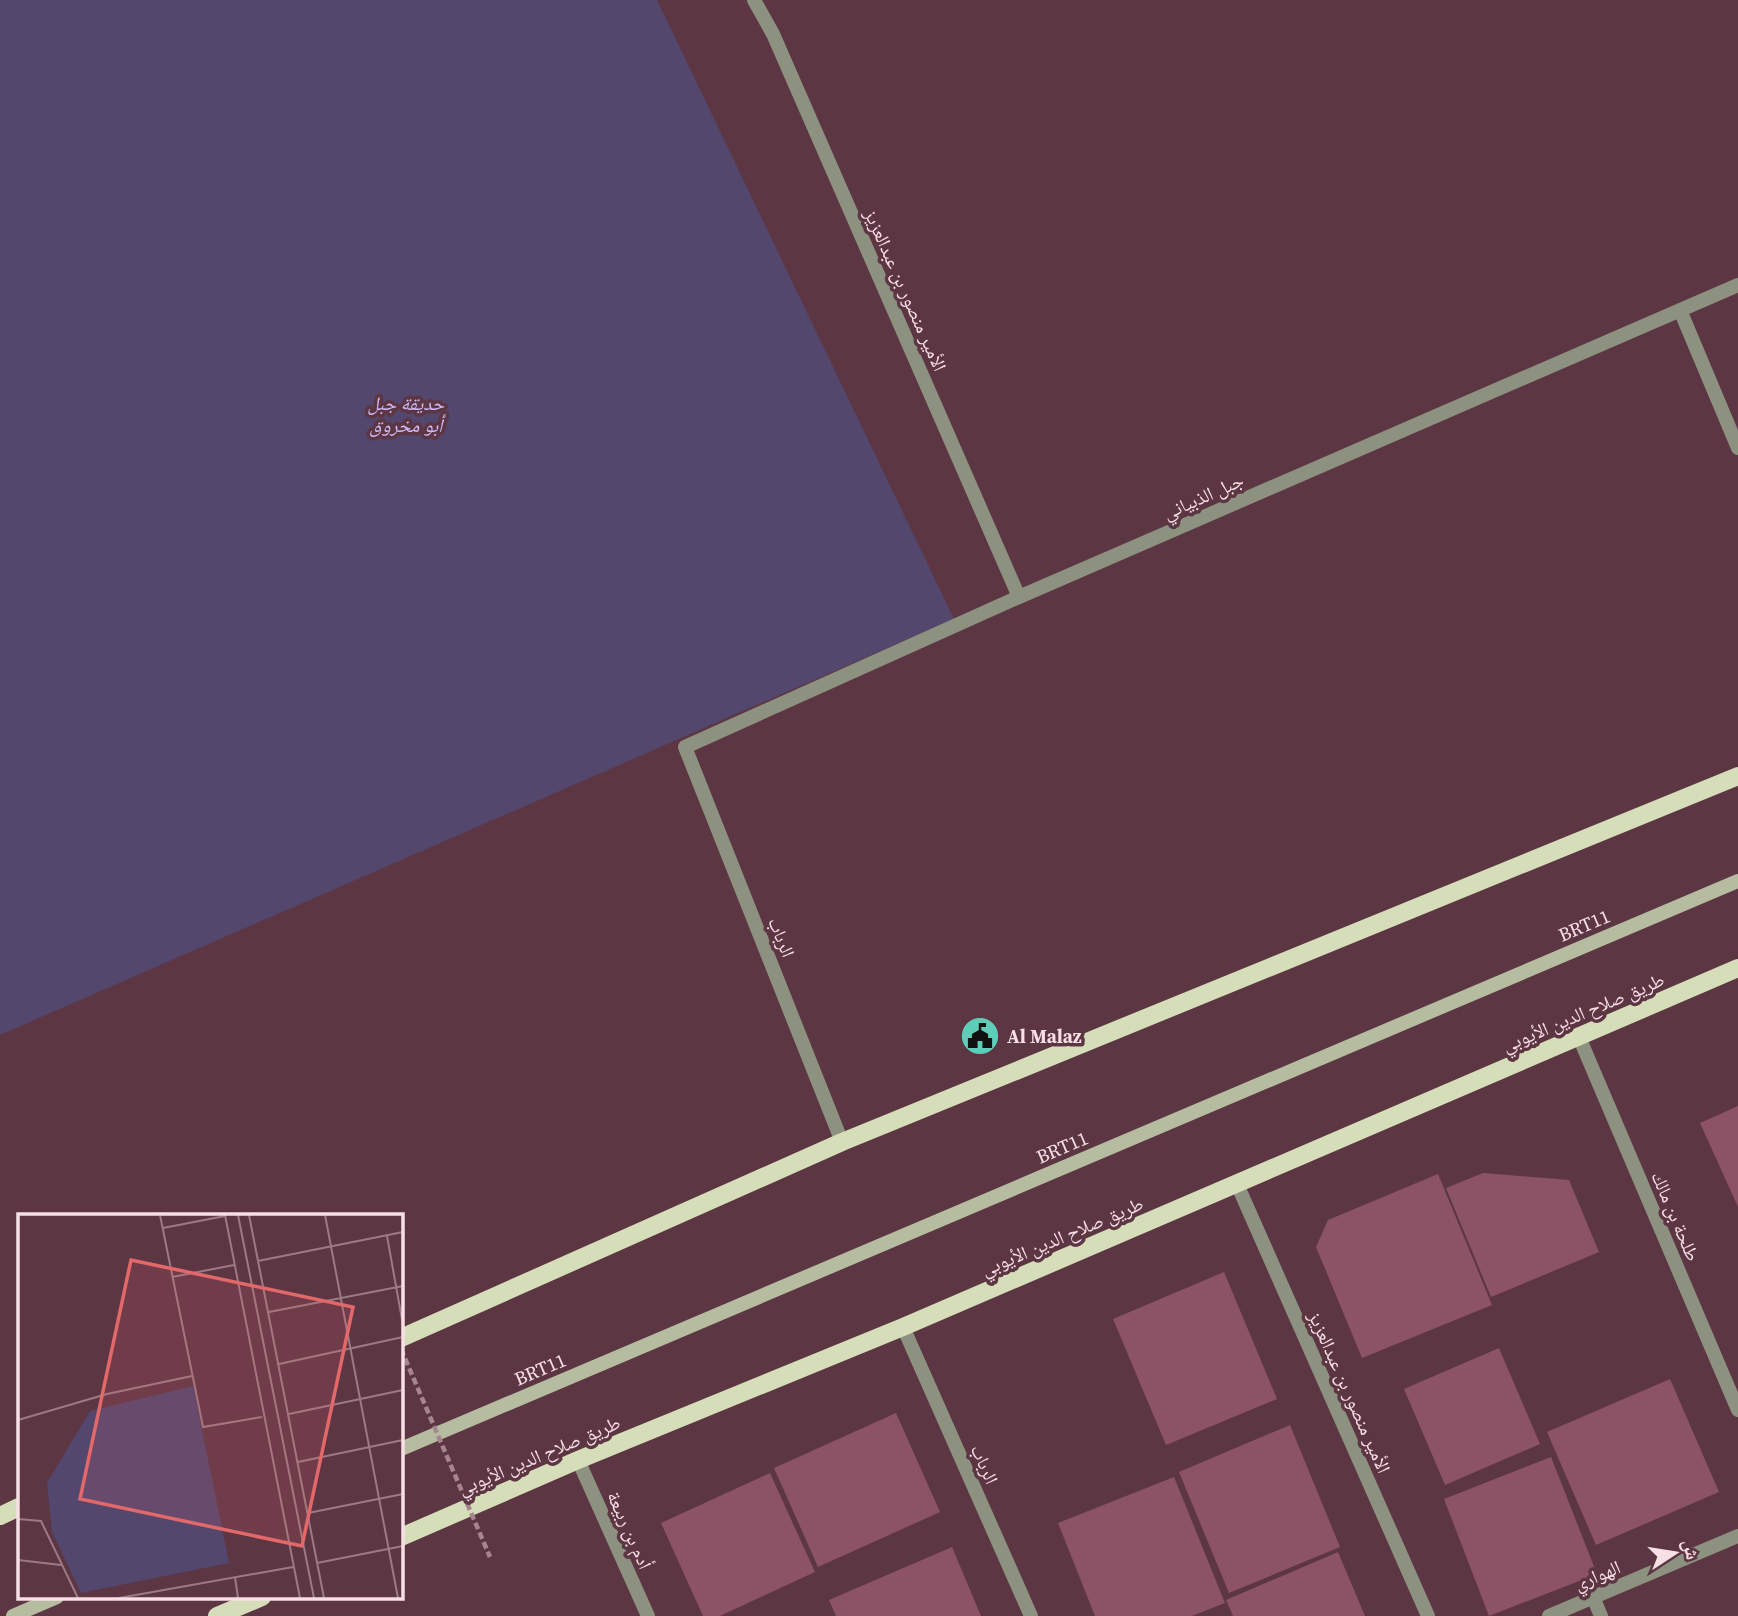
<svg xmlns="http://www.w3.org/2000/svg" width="1738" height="1616" font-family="'Source Serif 4','Noto Naskh Arabic',serif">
  <rect width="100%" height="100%" fill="#5d3643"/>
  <path fill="#53476d" d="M0 0H657L954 619 0 1035Z"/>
  <path fill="#8c5266" d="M1738 1106V1207L1700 1123Z
    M1483 1173 1569 1180 1599 1252 1491 1297 1446 1188Z
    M1438 1174 1492 1305 1362 1358 1316 1247 1328 1220Z
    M1224 1272 1277 1399 1166 1445 1113 1319Z
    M1499 1348 1540 1444 1445 1485 1404 1389Z
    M1670 1379 1719 1492 1596 1545 1547 1432Z
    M896 1413 940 1512 818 1567 774 1468Z
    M1290 1425 1340 1547 1229 1593 1179 1472Z
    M1551 1457 1597 1574 1489 1616 1444 1499Z
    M770 1473 815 1572 720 1616H703L661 1523Z
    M1174 1477 1225 1603 1192 1616H1095L1058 1523Z
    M952 1547 981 1616H836L829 1600Z
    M1338 1552 1365 1616H1233L1226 1600Z"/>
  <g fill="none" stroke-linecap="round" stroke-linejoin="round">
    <path stroke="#8d917f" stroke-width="14" d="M1593 1597 1601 1616"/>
    <path stroke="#8d917f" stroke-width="14" d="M754 0 773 34 1019 597
      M1680 310 1738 448
      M1579 1037 1738 1410
      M842 1142 685 747 1019 597 1738 285
      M1237 1184 1428 1616
      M903 1327 1031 1616
      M578 1460 648 1616
      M1549 1616 1738 1536"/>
    <path stroke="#b5bca0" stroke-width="14" d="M401 1449 1738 881
      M13 1616 57 1597"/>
    <path stroke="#d5deb9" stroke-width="18" d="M401 1338 842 1142 1738 776
      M0 1516 19 1507
      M401 1537 578 1460 903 1327 1738 968
      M217 1616 262 1597"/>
    <path stroke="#a5858f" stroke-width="4.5" stroke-dasharray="7 3.5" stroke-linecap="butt" d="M401 1349 490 1557"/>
  </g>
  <defs>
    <g id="civic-disc" transform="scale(2.0125)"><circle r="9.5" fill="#5eceb8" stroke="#5d3643"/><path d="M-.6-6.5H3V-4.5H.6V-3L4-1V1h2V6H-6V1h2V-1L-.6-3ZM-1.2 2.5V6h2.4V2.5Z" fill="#111"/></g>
  </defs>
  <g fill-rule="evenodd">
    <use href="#civic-disc" x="980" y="1036"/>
  </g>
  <g text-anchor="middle" stroke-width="7" stroke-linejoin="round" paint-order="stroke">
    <g font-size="19" fill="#f8dfe6" stroke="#5d3643">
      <text transform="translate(906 290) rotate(66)" y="7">الأمير منصور بن عبدالعزيز</text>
      <text transform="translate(1203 496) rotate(-24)" y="7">جبل الذبياني</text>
      <text transform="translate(1584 925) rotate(-23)" y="7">BRT11</text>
      <text transform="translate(782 937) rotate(68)" y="7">الرباب</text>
      <text transform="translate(1583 1012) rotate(-23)" y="7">طريق صلاح الدين الأيوبي</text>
      <text transform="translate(1062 1147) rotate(-23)" y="7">BRT11</text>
      <text transform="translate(1676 1216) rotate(67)" y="7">طلحة بن مالك</text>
      <text transform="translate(1062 1236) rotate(-23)" y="7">طريق صلاح الدين الأيوبي</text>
      <text transform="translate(540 1369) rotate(-23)" y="7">BRT11</text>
      <text transform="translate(1350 1392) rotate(66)" y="7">الأمير منصور بن عبدالعزيز</text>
      <text transform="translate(539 1455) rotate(-23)" y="7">طريق صلاح الدين الأيوبي</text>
      <text transform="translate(985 1464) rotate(66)" y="7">الرباب</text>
      <text transform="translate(630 1530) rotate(66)" y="7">أدم بن ربيعة</text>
      <text transform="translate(1597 1575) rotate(-23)" y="7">الهواري</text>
    </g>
    <g font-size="19" font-style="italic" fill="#cebbfa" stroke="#5d3643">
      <text x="406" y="410">حديقة جبل<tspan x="406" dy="22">أبو مخروق</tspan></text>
    </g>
    <g font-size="19" font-weight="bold" fill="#f8dfe6" stroke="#5d3643" text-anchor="start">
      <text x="1007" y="1043">Al Malaz</text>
    </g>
  </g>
  <g transform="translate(18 1214)">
    <rect width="385" height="385" fill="#5d3643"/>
    <path d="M175 172 211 349 63 379 34 318 29 269 72 197Z" fill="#53476d"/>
    <path fill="none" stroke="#9b7a84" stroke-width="2" d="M142 1 185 213 244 203M207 1 282 384M220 1 296 384M231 1 306 384M307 1 380 384M145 14 207 2M369 22 385 111M240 47 385 18M154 63 216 51M251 98 385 72M261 150 385 123M271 200 385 176M0 206 89 180 174 162M280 248 385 226M290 299 385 280M0 305 23 307 60 384M0 346 43 351M299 349 385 332M217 363 220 384M101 384 275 353"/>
    <path fill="#e2686a" fill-opacity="0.15" stroke="#e2686a" stroke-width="3.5" d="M113 46 335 93 284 332 62 285Z"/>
    <rect width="385" height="385" fill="none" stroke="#f8dfe6" stroke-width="3.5"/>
  </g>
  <g transform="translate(1675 1553) rotate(78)" stroke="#5d3643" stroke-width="5" paint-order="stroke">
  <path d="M0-5L12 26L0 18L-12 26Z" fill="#f8dfe6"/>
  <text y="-10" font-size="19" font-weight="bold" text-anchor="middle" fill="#f8dfe6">ش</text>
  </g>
</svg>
